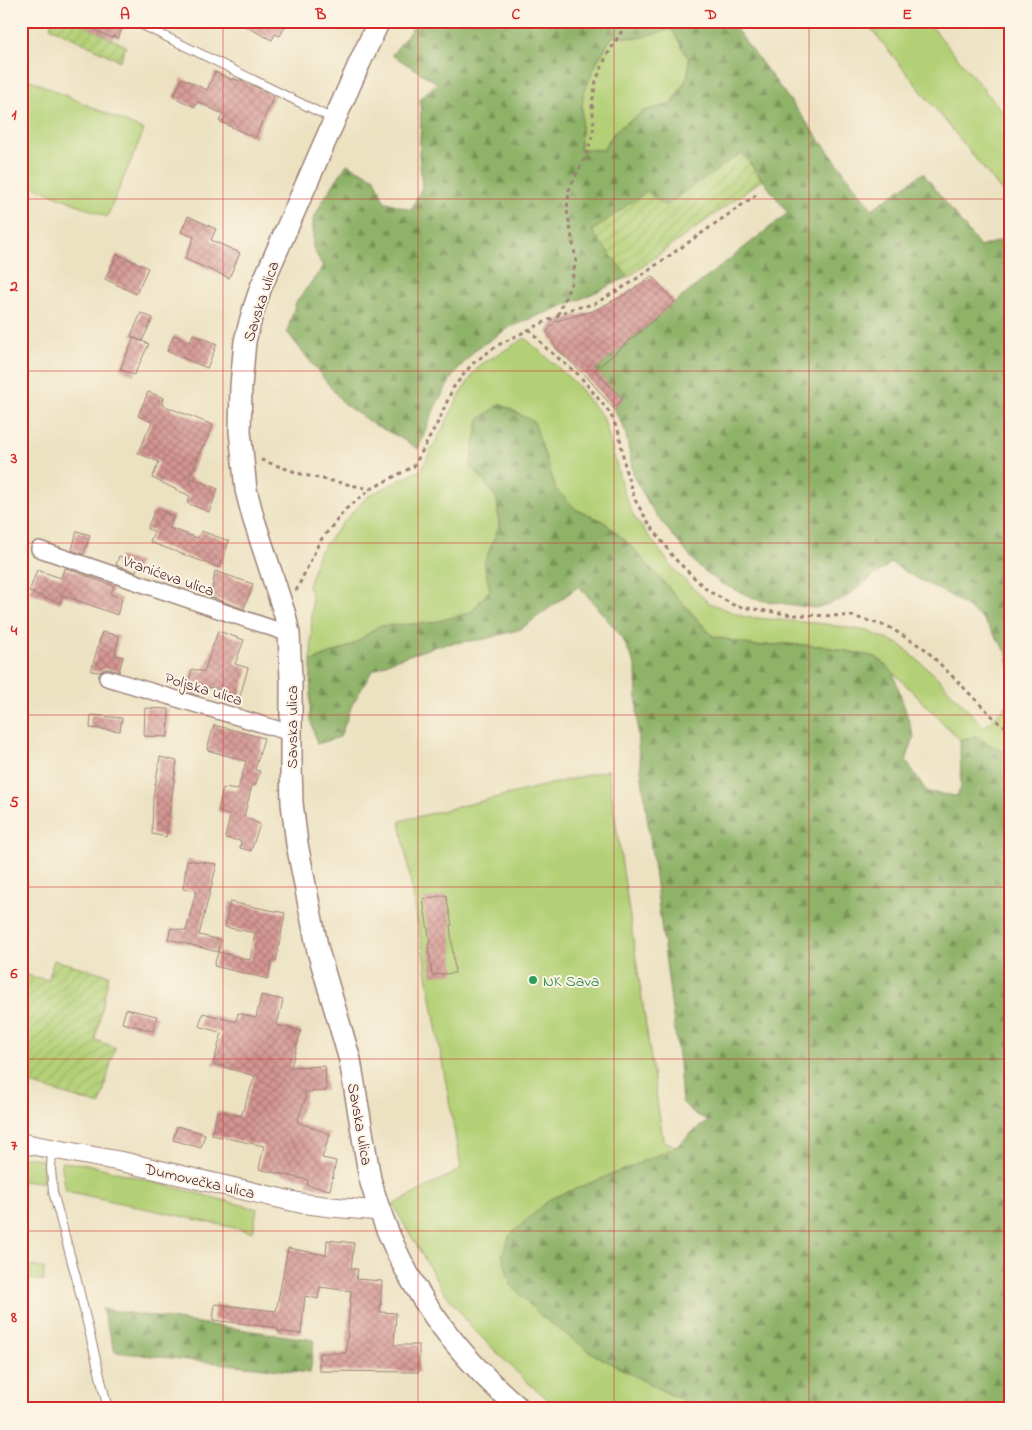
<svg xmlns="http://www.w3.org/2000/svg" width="1032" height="1430" font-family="'Indie Flower',sans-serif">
  <defs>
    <pattern id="forest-firs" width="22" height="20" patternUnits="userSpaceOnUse" patternTransform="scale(1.25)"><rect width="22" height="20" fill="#8eb267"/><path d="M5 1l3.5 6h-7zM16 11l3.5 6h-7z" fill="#769055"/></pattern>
    <pattern id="garden-furrows" width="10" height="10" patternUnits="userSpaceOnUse" patternTransform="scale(1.25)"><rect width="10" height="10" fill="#b3d076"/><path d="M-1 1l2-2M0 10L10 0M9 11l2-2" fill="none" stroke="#9bb266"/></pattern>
    <pattern id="building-cross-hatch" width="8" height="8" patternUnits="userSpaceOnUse" patternTransform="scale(1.25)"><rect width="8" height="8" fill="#d49592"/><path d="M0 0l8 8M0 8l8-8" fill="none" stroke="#ae7977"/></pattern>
  </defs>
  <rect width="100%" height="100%" fill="#fcf5e5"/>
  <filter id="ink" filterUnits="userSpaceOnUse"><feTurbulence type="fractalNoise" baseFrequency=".02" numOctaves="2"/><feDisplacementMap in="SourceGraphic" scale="10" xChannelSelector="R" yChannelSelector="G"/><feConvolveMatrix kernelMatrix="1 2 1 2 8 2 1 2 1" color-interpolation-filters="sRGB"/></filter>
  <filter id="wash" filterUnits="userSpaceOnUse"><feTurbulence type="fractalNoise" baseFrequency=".0096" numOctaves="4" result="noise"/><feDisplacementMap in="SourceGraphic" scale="20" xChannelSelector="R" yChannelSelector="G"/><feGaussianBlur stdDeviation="1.12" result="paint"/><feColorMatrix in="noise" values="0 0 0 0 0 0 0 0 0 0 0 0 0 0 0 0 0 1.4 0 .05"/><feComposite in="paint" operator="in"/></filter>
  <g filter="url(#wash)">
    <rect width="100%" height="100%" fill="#ece2c2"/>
    <path fill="#b3d076" stroke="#7e7850" d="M865 21H927L1011 122V203Z
      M672 28 689 60 688 76 672 104 644 111 615 131 603 150 580 149 583 95 597 61 613 36 638 38Z
      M21 76 144 130 107 217 21 181Z
      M525 338 575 383 604 419 624 493 634 517 676 572 709 603 745 617 825 624 867 631 899 644 934 674 984 727 1009 703 1011 704V754L1002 752 975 736 960 740 893 672 876 657 821 646 785 644 755 646 713 636 627 542 603 521 577 510 555 489 534 422 479 419 470 466 477 472 497 499 499 526 485 564 490 590 470 613 430 623 379 626 352 645 311 662 312 595 308 586 319 552 341 525 368 496 421 470 463 389 480 365Z
      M608 770 663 1140 676 1147 635 1165 665 1392 703 1409H560L527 1382 473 1329 442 1289 393 1205 461 1169 400 821Z
      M21 1156 43 1160V1182L21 1181Z
      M61 1162 86 1164 257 1209 253 1232 66 1191Z
      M21 1265 44 1268V1281L21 1278Z"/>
    <path fill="url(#forest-firs)" stroke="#6c6849" fill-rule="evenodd" d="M418 21H494L499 25 516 21H730L872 209 923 173 980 247 1011 237V676L1006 651 982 618 948 594 916 578 891 563 843 599 815 608 758 600 720 583 698 566 655 514 634 478 625 430 613 408 622 399 595 370 659 315 788 213 742 153 664 206 592 230 628 277 583 298 512 326 476 349 454 374 436 405 418 449 403 439 373 424 344 404 287 332 296 302 323 267 313 248V221L322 202 347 164 375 178 384 201 411 210 422 187 419 154 421 122 420 99 437 83 392 55ZM672 29 689 60 688 76 673 104 644 111 615 131 603 150 580 149 583 95 597 61 613 36 638 38Z
      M501 404 534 422 556 489 577 510 603 521 627 542 712 636 755 646 785 644 821 646 876 657 893 672 914 737 906 761 927 792 957 796 961 787 960 740 975 736 1002 751 1011 754V1409H703L665 1392 595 1355 542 1317 511 1285 502 1255 510 1235 550 1199 635 1165 676 1147 695 1130 709 1121 693 1113 682 1102 679 1063 638 746 636 667 622 637 579 586 521 629 485 639 440 645 394 660 372 671 352 705 340 737 317 744 310 718 311 662 352 645 379 626 430 623 470 613 490 590 484 564 499 526 497 499 477 472 470 467 479 419Z
      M102 1309 314 1340 310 1373 115 1352Z"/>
    <path fill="url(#garden-furrows)" stroke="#7e7850" d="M52 21H75L126 46 120 61 50 27Z
      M742 153 762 180 628 277 592 231 647 191 664 206Z
      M54 960 109 975 95 1040 115 1047 100 1105 21 1081V974L48 980Z"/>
    <g id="blocks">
      <path fill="url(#building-cross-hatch)" d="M76 21H126L118 38 114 36 112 38Z
        M235 21H288L280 36 275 34 272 40Z
        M215 72 232 80 233 78 239 81 240 79 274 96 255 138 219 121 223 114 198 102 195 107 173 97 182 78 207 90Z
        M188 216 216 229 211 240 240 253 229 278 185 259 194 237 181 232Z
        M117 254 148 268 136 294 105 279Z
        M652 276 675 302 595 370 623 399 613 408 587 377 557 349 547 332 551 326 556 321 593 311 626 294Z
        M141 313 153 318 142 341 131 336Z
        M193 334 217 344 207 368 167 351 174 335 190 342Z
        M134 338 149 344 134 375 120 369Z
        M148 392 164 398 162 405 213 425 204 446 203 445 189 477 218 489 209 512 187 503 190 496 152 478 159 462 138 453 152 422 138 416Z
        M155 509 174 516 169 528 198 538 201 531 229 541 220 568 150 542 154 531 147 529Z
        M77 531 90 535 84 554 72 550Z
        M119 556 139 562 136 572 116 565Z
        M66 568 114 586 111 594 122 599 117 615 63 595 60 603 29 592 37 570 61 578 64 569H66Z
        M215 571 253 584 244 609 211 597Z
        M218 631 244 640 235 664 248 668 240 696 201 685 198 696 186 692 192 669 204 672Z
        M102 632 119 636 115 655 123 657 119 672 109 669H104L100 672 91 671Z
        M145 708 169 709 168 737 144 736Z
        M91 715 122 718 120 731 90 728Z
        M214 725 264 738 255 770 260 771 255 786 252 785 244 817 260 824 251 851 240 848 241 841 225 838 230 816 218 811 223 788 238 790 246 761 207 750Z
        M160 757 177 761 166 837 152 834 153 797Z
        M187 860 217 864 199 935 221 940 218 952 168 939 171 928 186 931 196 891 183 889Z
        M446 895 452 925H450L455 973 432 975 428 944 430 943 423 899Z
        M230 902 285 913 276 962 272 961 268 979 214 966 218 952 250 960 255 933 225 927Z
        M261 995 283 1000 277 1025 301 1031 291 1067 325 1066 326 1091 305 1092V1100L297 1122 330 1134 322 1158 336 1161 330 1190 307 1185 308 1180 259 1169 264 1146 212 1135 217 1111 241 1116 255 1076 213 1064 222 1033 199 1026 203 1013 236 1022 238 1013 256 1018Z
        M126 1009 157 1016 153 1031 122 1023Z
        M177 1126 205 1134 201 1148 173 1140Z
        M327 1240 354 1243 351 1269H358L356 1279 382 1281 380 1312 396 1313 394 1345H419V1372L319 1371V1353H346L351 1291 320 1287 318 1299 305 1296 301 1334 277 1331 278 1328 213 1320 215 1304 276 1311 288 1248 326 1255Z"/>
    </g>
  </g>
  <g filter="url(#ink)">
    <use href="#blocks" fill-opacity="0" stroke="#9b8076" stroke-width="1"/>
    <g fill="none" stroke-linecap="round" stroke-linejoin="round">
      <g stroke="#9b8076" stroke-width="10">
        <path id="service" d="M134 21 333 119
          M52 1150 51 1169 53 1192 76 1277 108 1409"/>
      </g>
      <g stroke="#9b8076" stroke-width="18">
        <path id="minor" d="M39 549 289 634
          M107 678 291 733"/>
      </g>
      <g stroke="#9b8076" stroke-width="21">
        <path id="tertiary" d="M21 1143 124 1162 300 1203 331 1207 380 1211"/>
      </g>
      <g stroke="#9b8076" stroke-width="24">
        <path id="secondary" d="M379 21 360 62 261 287 253 311 245 341 241 386 240 431 246 490 253 517 285 615 289 634 291 679V766L292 803 297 844 318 951 350 1060 370 1179C395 1272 447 1347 520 1409"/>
      </g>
      <path stroke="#9b8076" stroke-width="3" stroke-dasharray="4 4" stroke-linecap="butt" d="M558 315 571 284 576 260 567 210 569 190 575 177 583 162 591 141 594 125 592 104 596 81 606 57 628 21
        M529 329 547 349 579 375 610 413 619 433 626 472 635 500 648 522 674 558 707 590 735 606 793 615 852 616 889 627 925 649 999 723 1011 729
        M261 460 304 475 370 489
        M296 591 320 541 346 509 371 489 414 466 438 422 453 388 472 364 498 345 571 309 594 304 629 284 759 193"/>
      <use href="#service" stroke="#fff" stroke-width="8"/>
      <use href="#minor" stroke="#fff" stroke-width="15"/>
      <use href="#tertiary" stroke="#fff" stroke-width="19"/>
      <use href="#secondary" stroke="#fff" stroke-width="21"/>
    </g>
  </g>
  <path fill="none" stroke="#d62828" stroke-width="1" stroke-opacity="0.55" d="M223 21V1409M418 21V1409M614 21V1409M809 21V1409M21 199H1011M21 371H1011M21 543H1011M21 715H1011M21 887H1011M21 1059H1011M21 1231H1011"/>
  <circle fill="#2e9e5b" stroke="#fcf5e5" stroke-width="2" cx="533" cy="980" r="5"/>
  <g text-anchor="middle" stroke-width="4" stroke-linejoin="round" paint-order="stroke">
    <g font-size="16" fill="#4a1f2b" stroke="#fcf5e5">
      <text transform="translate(260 301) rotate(-72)" y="6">Savska ulica</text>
      <text transform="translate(169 575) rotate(19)" y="6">Vranićeva ulica</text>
      <text transform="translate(204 688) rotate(17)" y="6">Poljska ulica</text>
      <text transform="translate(291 727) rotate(-90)" y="6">Savska ulica</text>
      <text transform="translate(361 1124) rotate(80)" y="6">Savska ulica</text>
      <text transform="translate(200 1180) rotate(13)" y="6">Dumovečka ulica</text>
    </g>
    <g font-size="16" fill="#27864d" stroke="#fcf5e5" text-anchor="start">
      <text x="543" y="986">NK Sava</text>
    </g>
  </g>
  <rect width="1032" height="1430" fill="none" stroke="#fcf5e5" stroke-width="55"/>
  <rect x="28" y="28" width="976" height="1374" fill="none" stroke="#d62828" stroke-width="2"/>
  <g font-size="16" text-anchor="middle" font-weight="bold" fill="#d62828">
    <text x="125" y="19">A</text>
    <text x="321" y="19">B</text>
    <text x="516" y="19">C</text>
    <text x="711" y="19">D</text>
    <text x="907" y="19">E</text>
    <text x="14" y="119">1</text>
    <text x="14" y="291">2</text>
    <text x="14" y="463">3</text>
    <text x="14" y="635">4</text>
    <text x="14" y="807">5</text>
    <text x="14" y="978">6</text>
    <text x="14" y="1150">7</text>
    <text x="14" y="1322">8</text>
  </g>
</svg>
